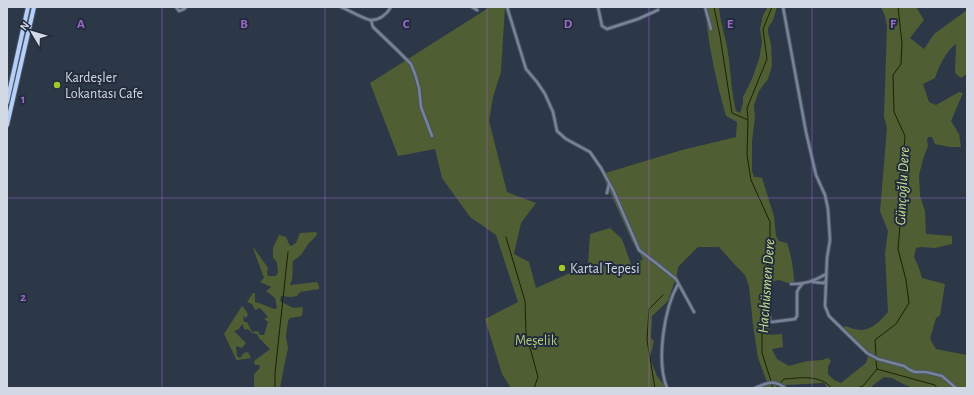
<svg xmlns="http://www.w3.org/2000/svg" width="974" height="395" font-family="'Alegreya Sans',sans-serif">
  <rect width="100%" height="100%" fill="#2c3747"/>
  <path fill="#505e33" d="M490 7H505L501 72 493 97 489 121 507 192 536 203 521 223 514 254 529 262 536 288 588 265 590 234 610 228 622 239 632 267 643 259 632 241 602 174 682 150 736 137 737 122 726 116C716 81 708 44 705 7H719C720 23 726 37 728 53 731 72 731 92 736 111L740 113 743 103V97L752 79 759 59 762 42 760 29 763 15 768 7H777L773 20 768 28V32L771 45 772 66 768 79 759 91 754 105 755 118 752 141V171L754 177H757L762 178 774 216 776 236 779 241 787 243C791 254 794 271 794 282L788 283 779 280 774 281 772 290 770 311 771 321 769 332 770 335 782 334 783 347 772 349 777 359 789 366 807 361 822 360 828 358 831 361 828 367V374L834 380 841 383 866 363 868 356 841 331 845 326C849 327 856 330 861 330 872 330 881 320 888 312L885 253 888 231 880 211 887 128 884 117 887 27 885 16 881 7H916L924 20 910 38 924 49 934 34 967 10V74L961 78 955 73 956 44C946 51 939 66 935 78L923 84 929 102 936 105 959 92 963 93 951 121 959 134 961 147H950L935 144 932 137H928L927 140 928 146 923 159 919 175 920 196 925 211 926 234 952 236V244L935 248 921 247 916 248 914 257 919 268 922 278 945 284 940 315 936 318 930 339 936 349 967 355V388H913L903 384 892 378 884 377 872 386V388H827L824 383 786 385 785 388H754L767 382 758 358 753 325 749 286 745 275 735 265 719 247H698L678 267 677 274V278L674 283 668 301 652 316 651 338 654 341 650 358 657 376 666 388H511L502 374 485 319 518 302 496 235 470 217 442 178 435 149 398 156 370 83Z
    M316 232 317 234 316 236 309 243 301 255 293 261C292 267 293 275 292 279 292 281 290 283 290 285L317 282 319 286V289L300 292 297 296 291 297 281 296 280 301 293 308 303 307 302 316 290 318 288 321 286 337 288 348 284 367 280 388H254V374L259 369 260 365H255L254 361 270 349 259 338 257 334 252 333 248 329 245 330 242 324 239 329 234 331 246 343 242 348 236 346 237 356 240 358 244 353 248 352 251 358 238 360 237 361 224 334 242 306 244 308 248 314 246 318 243 316 244 322H247L252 332 258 331 260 335H264L268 322 264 319 268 317 260 308 255 310 252 304 247 302 253 293H255V302L259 303 274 309 277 308 275 298 266 291 271 287 267 285 260 282 264 278 253 248H254L268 268 267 272 268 276H276L278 272 277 262 273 258V248L279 235 286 237 289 244 291 246 296 243 300 233Z"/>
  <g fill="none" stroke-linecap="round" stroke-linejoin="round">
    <path stroke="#192300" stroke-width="1" d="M714 7 720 36 732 113 748 120 747 155 751 180 770 222V270L762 297V353L771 381
      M748 119 747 108 767 59 763 29 772 7
      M506 237 525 301 526 333 538 377 534 388
      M876 355 875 340 896 324 909 303 906 280 898 249 901 213V187L905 136 894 112 893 75 901 64 902 43 898 7
      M876 361 877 369
      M772 385 773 388
      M275 388V373L288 252
      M655 388 647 340 649 309 663 295
      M776 388 784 379C802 378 818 374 832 388
      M857 388 863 386 877 369 935 385 937 388"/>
    <g stroke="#4a5463" stroke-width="4.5">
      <path id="street" d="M176 7 179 11 184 9 186 7
        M341 7C348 10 364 19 370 20 379 21 387 14 391 7
        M472 7 477 10
        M507 7 526 69 537 82 545 94 553 112 557 131 566 139 590 152 601 168 613 190 639 250 656 263 676 279 694 312
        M598 7 602 26 607 29 638 19 658 10
        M705 7 711 29
        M783 7 806 132 816 175 825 195 828 209 830 240 827 258 825 306 829 316 867 353 878 359 904 366 910 370 915 372H926L942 376 956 388
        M371 20 373 27 396 49 411 64 415 74 419 88 421 107 432 136
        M607 193 609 184
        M813 282 823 283 826 281
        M791 284C806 284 814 281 826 274
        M769 314 770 321 772 322 795 319 797 316V292L799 288 803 283
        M667 388C656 361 664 309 678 284
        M755 388C766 383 775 379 785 388"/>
    </g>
    <g stroke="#4a5463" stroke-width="6">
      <path id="primary" d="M7 102 28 7
        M7 125 34 7"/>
    </g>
    <use href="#street" stroke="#768398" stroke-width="2.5"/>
    <use href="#primary" stroke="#b4cffa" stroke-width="4"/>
  </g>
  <path fill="none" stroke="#9a69cc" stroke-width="1" stroke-opacity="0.55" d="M162 7V388M325 7V388M487 7V388M649 7V388M812 7V388M7 198H967"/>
  <g fill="#a1c929" stroke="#232c3c" stroke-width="1.5">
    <circle cx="57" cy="85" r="4"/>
    <circle cx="562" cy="268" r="4"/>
  </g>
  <g text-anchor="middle" stroke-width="4" stroke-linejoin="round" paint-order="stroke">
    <g font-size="14" fill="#d3d9e4" stroke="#232c3c" text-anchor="start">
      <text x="65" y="82">Kardeşler<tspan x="65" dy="16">Lokantası Cafe</tspan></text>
      <text x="570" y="273">Kartal Tepesi</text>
    </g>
    <g font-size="14" fill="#b3cd7c" stroke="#232c3c">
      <text x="536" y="345">Meşelik</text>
    </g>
    <g font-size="15" font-style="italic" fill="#c6e08f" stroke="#232c3c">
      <text transform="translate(902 186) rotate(-87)" y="5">Günçoğlu Dere</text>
      <text transform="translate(766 286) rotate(-86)" y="5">Hacıhüsmen Dere</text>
    </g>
  </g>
  <g font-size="13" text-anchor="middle" font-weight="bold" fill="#9a69cc" stroke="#232c3c" stroke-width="4" stroke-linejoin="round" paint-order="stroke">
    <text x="81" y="28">A</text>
    <text x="244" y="28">B</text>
    <text x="406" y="28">C</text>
    <text x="568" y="28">D</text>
    <text x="730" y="28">E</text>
    <text x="893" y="28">F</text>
    <text x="23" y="103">1</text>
    <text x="23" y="301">2</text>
  </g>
  <rect width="974" height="395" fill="none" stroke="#d3d9e4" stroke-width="16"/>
  <g transform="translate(32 32) rotate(308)" stroke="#232c3c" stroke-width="3" paint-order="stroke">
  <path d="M0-3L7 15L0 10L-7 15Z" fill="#d3d9e4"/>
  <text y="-6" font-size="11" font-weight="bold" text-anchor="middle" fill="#d3d9e4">N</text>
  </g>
</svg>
